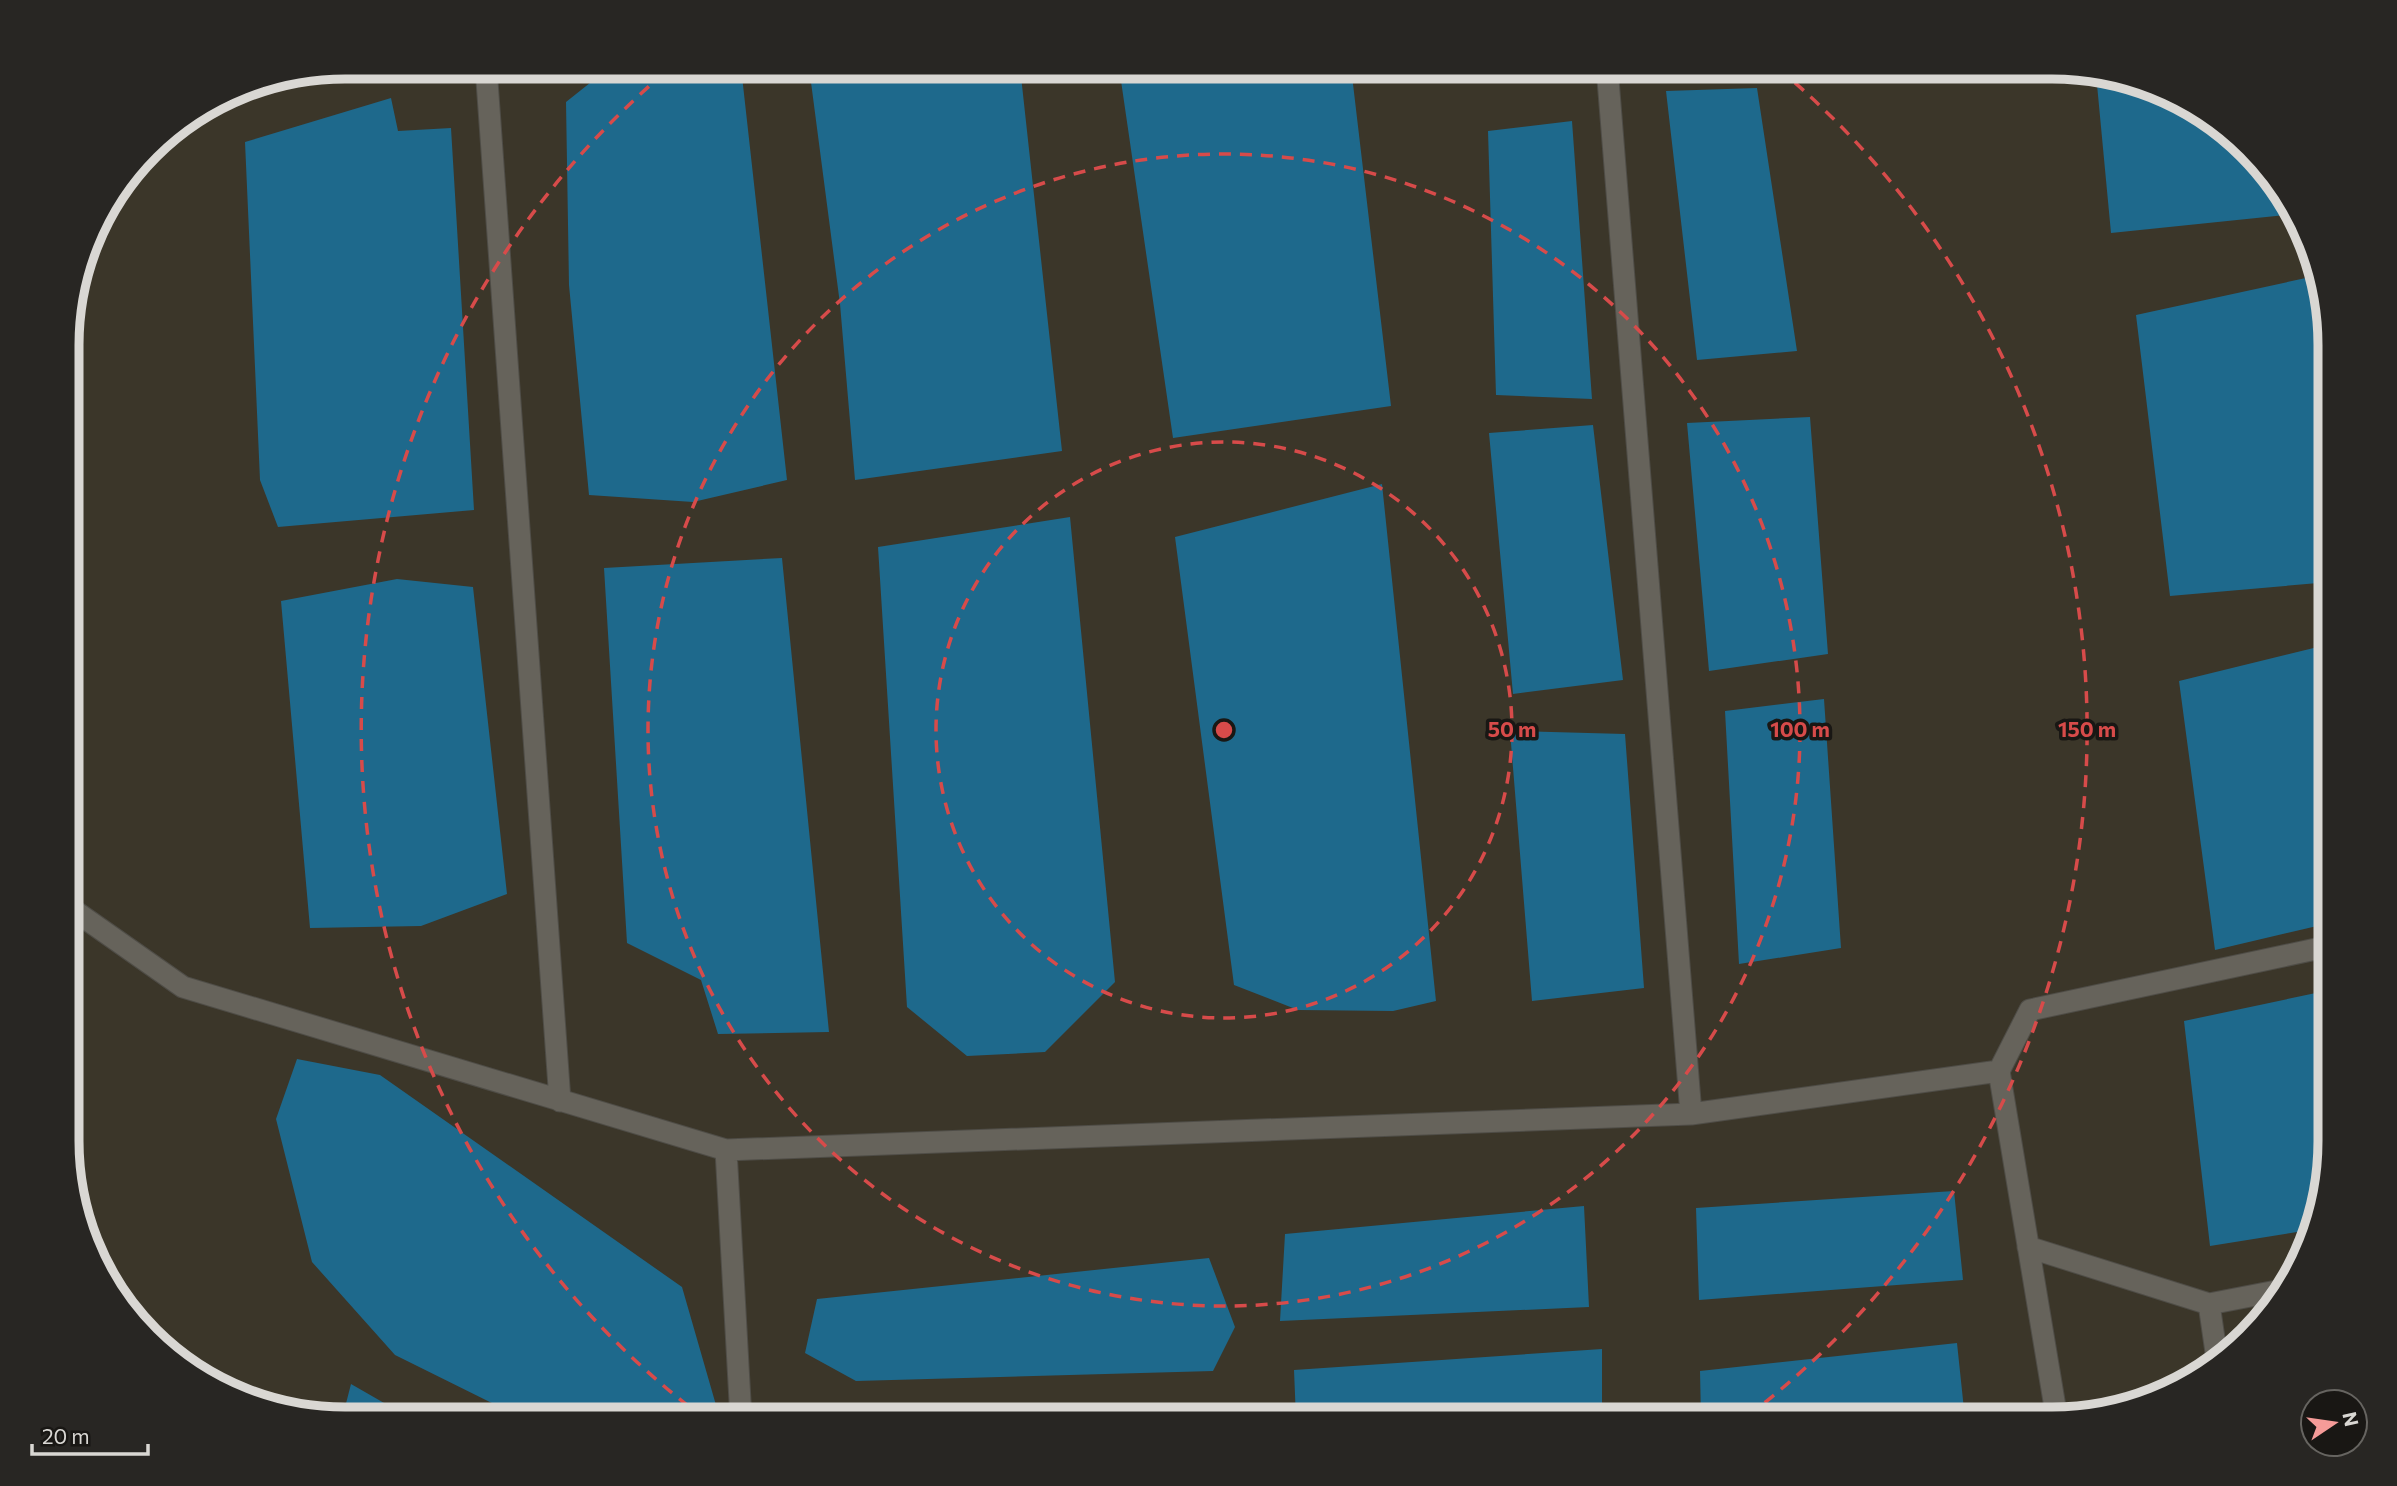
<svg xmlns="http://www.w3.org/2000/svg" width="2397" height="1486" font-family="Commissioner,sans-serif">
  <rect width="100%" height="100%" fill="#322f28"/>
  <path fill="#3b3629" d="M344 67H2053L2142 81 2207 113 2293 206 2330 327V1159L2316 1231 2284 1296 2192 1382 2070 1419H344L255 1405 190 1373 104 1281 69 1177V309L95 221 161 136 238 88Z"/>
  <path fill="#1e698c" d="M610 67H741L787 480 693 502 589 495 569 285 566 102Z
    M809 67H1020L1062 451 855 480 840 304Z
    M1119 67H1351L1391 406 1173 438Z
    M2096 74 2142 81 2207 113 2293 206 2296 214 2111 233Z
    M1757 88 1797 351 1697 360 1666 91Z
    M391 98 398 131 451 128 474 510 278 527 260 480 245 142Z
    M1572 121 1592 399 1496 395 1488 131Z
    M2315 276 2330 327V582L2170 596 2136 315Z
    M1810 417 1828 654 1709 671 1687 423Z
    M1593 425 1623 680 1513 694 1489 433Z
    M1382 484 1436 1001 1393 1011 1298 1010 1234 985 1175 537Z
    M1070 517 1115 982 1045 1052 967 1056 907 1007 878 547Z
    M782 558 829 1032 718 1034 701 980 627 943 604 568Z
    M397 579 473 587 507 894 421 926 310 928 281 601Z
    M2330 644V923L2215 950 2179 681Z
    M1824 699 1841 948 1739 964 1725 711Z
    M1510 731 1625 734 1644 988 1532 1001Z
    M2330 990V1159L2316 1229 2210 1246 2184 1021Z
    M297 1059 380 1075 682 1287 720 1419H524L395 1355 312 1262 276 1119Z
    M1954 1191 1963 1280 1699 1300 1696 1208Z
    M1584 1206 1589 1307 1280 1321 1285 1234Z
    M1209 1258 1235 1327 1213 1371 856 1381 805 1353 817 1299Z
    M1957 1343 1965 1419H1701L1700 1371Z
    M1602 1349V1419H1296L1294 1370Z
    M351 1384 412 1419H342Z"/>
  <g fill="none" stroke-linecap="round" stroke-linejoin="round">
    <g stroke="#4f4d47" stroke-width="23">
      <path id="service" d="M486 67 560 1101
        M1607 67 1691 1114
        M69 907 183 987 726 1150 1691 1114 1999 1071
        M726 1150 741 1419
        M2028 1247 2209 1304 2287 1289
        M2209 1304 2217 1359
        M2057 1419 1999 1071 2030 1010 2330 946"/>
    </g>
    <use href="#service" stroke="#66635b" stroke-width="21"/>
  </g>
  <g fill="none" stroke="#d74b4a" stroke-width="3.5" stroke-dasharray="12 9">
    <circle cx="1224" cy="730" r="288"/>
    <circle cx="1224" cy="730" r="576"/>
    <path d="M705 1419A863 863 0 0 1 669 69M1779 69A863 863 0 0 1 1749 1415"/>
  </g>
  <path d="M0 0H2397V1486H0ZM345 79H2052A266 266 0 0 1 2318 345V1141A266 266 0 0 1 2052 1407H345A266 266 0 0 1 79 1141V345A266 266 0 0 1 345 79Z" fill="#282623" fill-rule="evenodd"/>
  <path fill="none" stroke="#d9d7d3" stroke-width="9" d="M345 79H2052A266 266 0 0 1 2318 345V1141A266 266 0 0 1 2052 1407H345A266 266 0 0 1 79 1141V345A266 266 0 0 1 345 79Z"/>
  <circle cx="1224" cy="730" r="10" fill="#d74b4a" stroke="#191714" stroke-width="3.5"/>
  <g font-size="21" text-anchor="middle" font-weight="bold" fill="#d74b4a" stroke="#191714" stroke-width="7" stroke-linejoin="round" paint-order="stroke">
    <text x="1512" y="737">50 m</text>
    <text x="1800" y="737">100 m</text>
    <text x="2087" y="737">150 m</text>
  </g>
  <g transform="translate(2334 1423) rotate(77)"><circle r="33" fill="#191714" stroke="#666460" stroke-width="2"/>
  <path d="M0-5L12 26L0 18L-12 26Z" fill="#f59b98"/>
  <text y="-10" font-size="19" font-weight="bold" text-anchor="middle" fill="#d9d7d3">N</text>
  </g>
  <path d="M32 1444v10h116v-10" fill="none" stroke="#d9d7d3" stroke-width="3.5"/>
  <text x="42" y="1444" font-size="21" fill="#d9d7d3" stroke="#191714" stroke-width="5" paint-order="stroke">20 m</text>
</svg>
